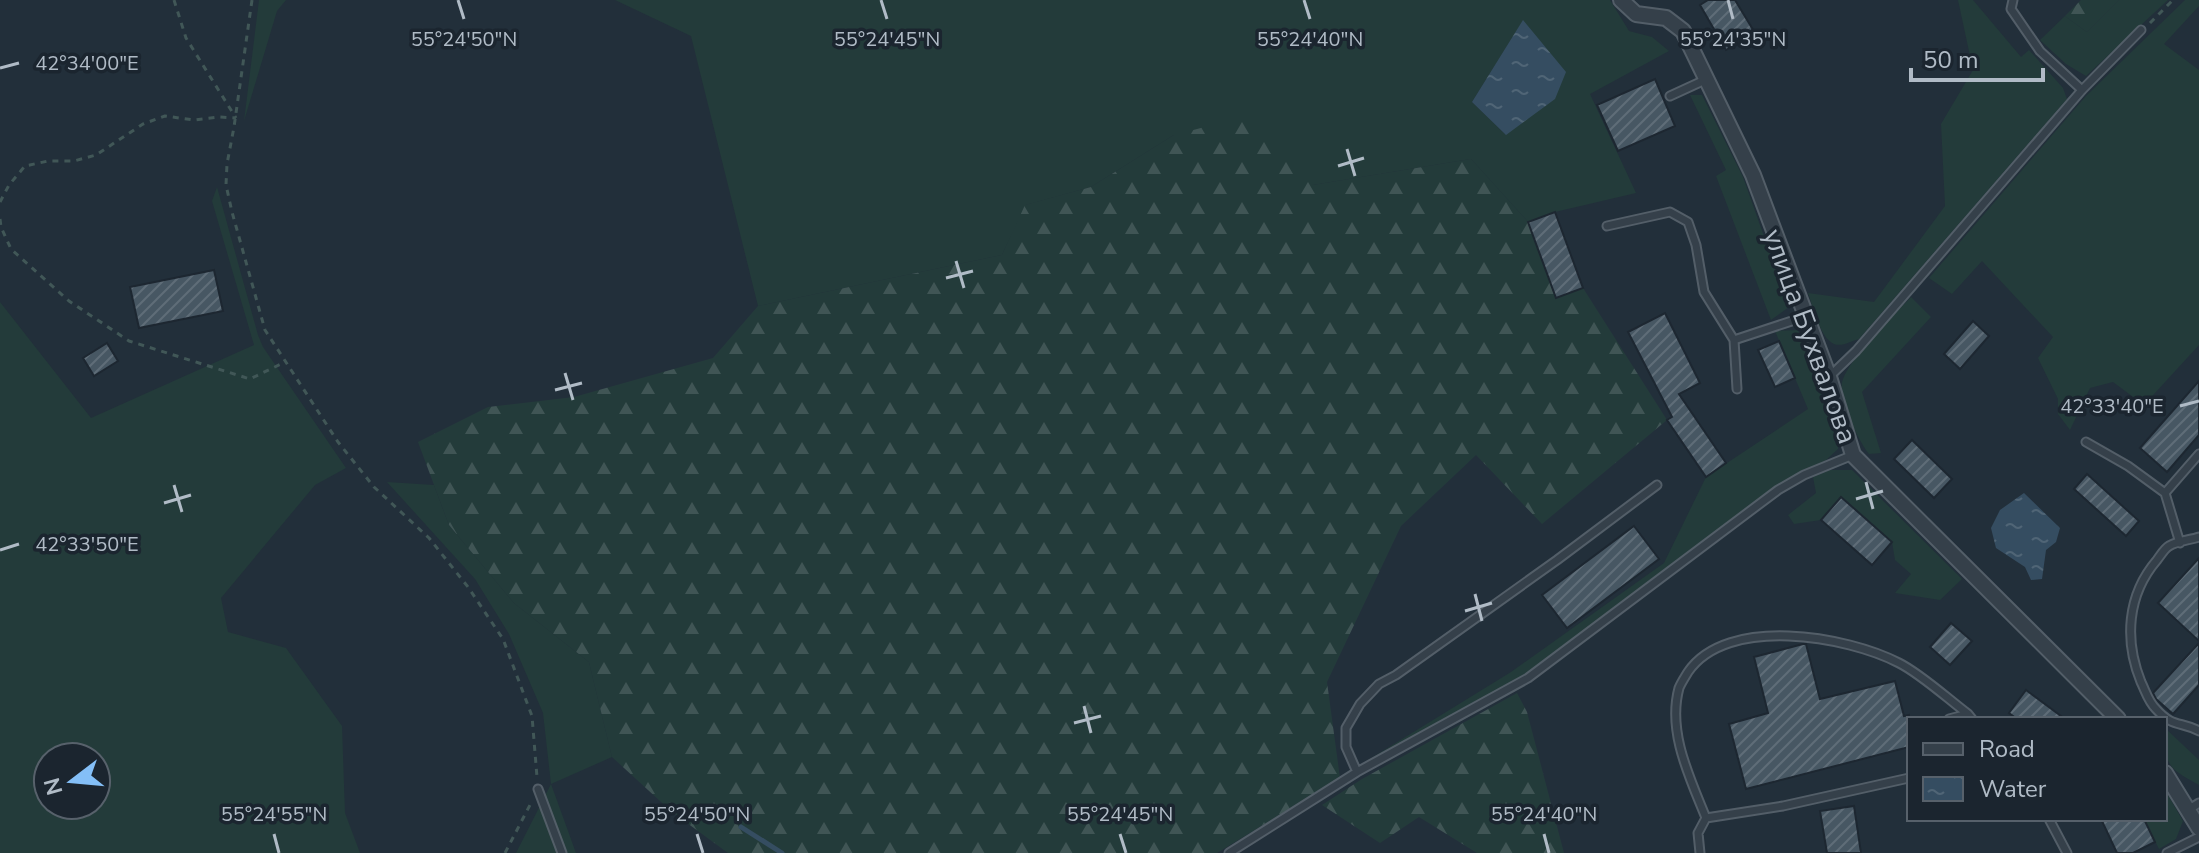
<svg xmlns="http://www.w3.org/2000/svg" width="2199" height="853" font-family="'Nunito Sans',sans-serif">
  <defs>
    <pattern id="forest-firs" width="22" height="20" patternUnits="userSpaceOnUse" patternTransform="scale(2)"><rect width="22" height="20" fill="#233b3a"/><path d="M5 1l3.5 6h-7zM16 11l3.5 6h-7z" fill="#405555"/></pattern>
    <pattern id="water-ripples" width="26" height="14" patternUnits="userSpaceOnUse" patternTransform="scale(2)"><rect width="26" height="14" fill="#354d61"/><path d="M2 4q2-2 4 0t4 0M15 11q2-2 4 0t4 0" fill="none" stroke="#506576"/></pattern>
    <pattern id="building-hatch" width="6" height="6" patternUnits="userSpaceOnUse" patternTransform="scale(2)"><rect width="6" height="6" fill="#475763"/><path d="M-1 1l2-2M0 6l6-6M5 7l2-2" fill="none" stroke="#5f6d78"/></pattern>
  </defs>
  <rect width="100%" height="100%" fill="#222f3a"/>
  <path fill="#233b3a" fill-rule="evenodd" d="M259 0H286L277 11 244 121Z
    M615 0H1610L1629 31 1652 37 1669 51 1590 94 1636 193 1555 212 1528 222 1471 159 1313 185 1174 135 1091 187 1026 205 1002 255 758 306 691 36ZM1523 21 1506 134H1505L1472 102Z
    M1958 0H1973L2021 57 2029 50 2063 88 2067 99 1859 339C1851 341 1842 347 1834 344 1820 338 1813 306 1808 293L1874 302 1945 206 1941 124 1973 70Z
    M2119 0H2168L2086 76 2066 64 2040 40 2065 16 2087 32Z
    M2185 0H2199V6L2164 44 2199 70V345L2144 405 2113 382 2090 388 2070 430 2058 414V399L2038 358 2053 337 1982 261 1952 294 1929 278 2086 96Z
    M1690 95H1702L1743 177 1789 307 1771 320 1716 176 1726 170Z
    M217 187 258 335 263 347 346 468 315 485 221 598 228 632 286 648 342 726 345 813 360 853H0V302L91 418 254 345 212 201ZM48 757H96V805H48Z
    M1911 297 1931 317 1862 392 1881 453 1869 454C1858 440 1836 396 1843 379 1851 357 1894 315 1911 297Z
    M1798 330 1838 440V449L1826 460 1775 487 1526 674 1360 765 1511 672 1664 563 1706 477 1808 409 1775 331Z
    M1830 470H1852L1962 579 1940 600 1895 593 1911 574 1895 560 1892 542 1841 497 1821 520 1794 524 1788 515 1816 493 1813 477Z
    M387 482 434 485 449 525 514 603 589 662 612 757 551 784 576 853H516L551 784 543 713 509 634 475 579Z
    M2165 728 2199 760V785C2166 767 2165 765 2165 728Z
    M2165 790 2183 821 2176 839 2159 849 2144 819H2165Z"/>
  <path fill="url(#forest-firs)" d="M2081 0H2119L2087 32 2065 16Z
    M1247 116 1313 185 1471 159 1528 222 1555 297 1583 288 1667 420 1542 524 1476 455 1401 526 1327 682 1340 778 1217 853H728L672 812 612 757 589 662 514 603 449 525 418 442 488 407 574 397 713 358 758 306 1002 255 1025 205 1091 187 1174 135Z
    M1517 693 1527 712 1564 853H1477L1419 817 1380 843 1322 805 1362 779Z"/>
  <path fill="url(#water-ripples)" d="M1523 20 1566 72 1555 99 1506 135 1472 102Z
    M2024 493 2060 528 2056 542 2046 550 2042 579 2031 580 2025 567 1996 548 1991 528 2000 510Z"/>
  <g fill="none" stroke-linecap="round" stroke-linejoin="round">
    <path stroke="#354d61" stroke-width="5" d="M741 827 782 853"/>
  </g>
  <path fill="url(#building-hatch)" stroke="#1d2731" stroke-width="2" d="M1708 0H1735L1755 33 1726 50 1700 5Z
    M1655 79 1675 126 1618 151 1597 105Z
    M1555 212 1583 288 1556 298 1528 222Z
    M214 270 223 311 139 328 130 287Z
    M1665 313 1700 383 1679 394 1726 463 1706 477 1667 420 1672 417 1628 332Z
    M1973 321 1989 336 1960 369 1944 354Z
    M1779 341 1795 378 1775 387 1758 350Z
    M107 343 118 361 94 376 83 358Z
    M2199 381V435L2167 472 2140 448Z
    M1912 440 1952 479 1934 498 1894 459Z
    M2087 474 2139 521 2126 536 2074 489Z
    M1841 497 1892 542 1872 565 1821 520Z
    M1634 526 1659 559 1567 628 1542 595Z
    M2199 558V641L2158 603Z
    M1951 623 1972 641 1950 665 1930 647Z
    M2199 643V685L2173 714 2156 699 2153 693Z
    M1803 644H1806L1820 699 1895 681 1904 716 1909 715V747L1746 789 1729 724 1768 713 1754 657Z
    M2026 690 2065 719H2017L2009 713Z
    M1854 806 1861 853H1827L1820 811Z
    M2101 819H2144L2155 842 2133 853H2117Z"/>
  <g fill="none" stroke-linecap="round" stroke-linejoin="round">
    <g stroke="#535e68" stroke-width="11">
      <path id="service" d="M2013 0 2011 9 2040 51 2082 90
        M1670 96 1707 79
        M1607 226 1670 212 1688 222 1696 245 1704 292 1734 340 1807 316
        M1734 340 1737 389
        M1829 377 1856 351 2082 90 2141 30
        M2086 442 2128 466 2165 493
        M2199 537C2190 540 2177 541 2169 546 2165 548 2160 556 2157 560 2127 595 2124 640 2141 682 2146 692 2148 701 2156 709 2173 728 2180 721 2199 731
        M2180 543 2165 493 2199 454
        M1949 719 1968 714 1972 719
        M1357 772 1346 747V728L1360 704 1379 684 1396 675 1557 560 1657 485
        M538 789 562 853
        M2188 810 2199 803
        M1706 818C1690 778 1667 732 1679 688 1681 683 1685 677 1688 672 1727 615 1847 636 1899 663 1921 674 1948 699 1968 714
        M2049 819 2067 853
        M1229 853 1357 772 1528 678 1778 490 1804 475 1853 455
        M1700 853 1698 833 1706 818 1783 806 1909 778
        M2167 853 2199 837"/>
    </g>
    <g stroke="#535e68" stroke-width="18">
      <path id="minor" d="M1621 0 1636 14 1666 18 1683 31 1753 175 1829 377 1853 455 2118 719
        M2165 773 2199 828"/>
    </g>
    <path stroke="#415757" stroke-width="3" stroke-dasharray="6 6" stroke-linecap="butt" d="M174 0 186 38 236 118
      M252 0 234 127 227 164 226 185 232 212 265 330 338 442 374 487 429 538 468 587 503 639 532 716 537 777
      M2150 23 2173 0
      M0 202 9 185 25 166 48 161H74L96 155 143 124 165 116 194 120 219 117 236 118
      M0 219 1 227 11 249 69 301 129 341 250 379 285 362
      M505 853 531 803"/>
    <use href="#service" stroke="#35404a" stroke-width="7"/>
    <use href="#minor" stroke="#35404a" stroke-width="14"/>
  </g>
  <path fill="none" stroke="#b0bbc6" stroke-width="3" d="M458 0 464 19M881 0 887 19M1304 0 1310 19M1728 0 1733 19M0 68 19 63M1347 149 1355 176M1338 166 1364 158M956 261 964 288M946 278 973 271M565 373 573 400M555 390 582 383M2180 406 2199 401M1866 482 1873 509M174 485 182 512M1856 499 1883 491M164 503 191 495M0 550 19 544M1475 594 1482 621M1465 611 1492 603M1084 706 1091 733M1074 723 1101 716M274 834 279 853M697 834 703 853M1120 834 1126 853M1544 834 1549 853"/>
  <g text-anchor="middle" stroke-width="7" stroke-linejoin="round" paint-order="stroke">
    <g font-size="28" fill="#b0bbc6" stroke="#1b252f">
      <text transform="translate(1811 336) rotate(70)" y="10">улица Бухвалова</text>
    </g>
  </g>
  <g font-size="20" text-anchor="middle" fill="#b0bbc6" stroke="#1b252f" stroke-width="7" stroke-linejoin="round" paint-order="stroke">
    <text x="464" y="46">55°24'50"N</text>
    <text x="887" y="46">55°24'45"N</text>
    <text x="1310" y="46">55°24'40"N</text>
    <text x="1733" y="46">55°24'35"N</text>
    <text x="87" y="70">42°34'00"E</text>
    <text x="2112" y="413">42°33'40"E</text>
    <text x="87" y="551">42°33'50"E</text>
    <text x="274" y="821">55°24'55"N</text>
    <text x="697" y="821">55°24'50"N</text>
    <text x="1120" y="821">55°24'45"N</text>
    <text x="1544" y="821">55°24'40"N</text>
  </g>
  <rect x="1907" y="717" width="260" height="104" fill="#1b252f" stroke="#57616b" stroke-width="2"/>
  <rect x="1923" y="743" width="40" height="12" fill="#35404a" stroke="#57616b" stroke-width="2"/>
  <text x="1979" y="757" font-size="24" fill="#b0bbc6">Road</text>
  <rect x="1923" y="777" width="40" height="24" fill="url(#water-ripples)" stroke="#57616b" stroke-width="2"/>
  <text x="1979" y="797" font-size="24" fill="#b0bbc6">Water</text>
  <g transform="translate(72 781) rotate(254)"><circle r="38" fill="#1b252f" stroke="#57616b" stroke-width="2"/>
  <path d="M0-6L14 30L0 20L-14 30Z" fill="#84bff7"/>
  <text y="-12" font-size="22" font-weight="bold" text-anchor="middle" fill="#b0bbc6">N</text>
  </g>
  <path d="M1911 68v12h132v-12" fill="none" stroke="#b0bbc6" stroke-width="4"/>
  <text x="1923" y="68" font-size="24" fill="#b0bbc6" stroke="#1b252f" stroke-width="6" paint-order="stroke">50 m</text>
</svg>
